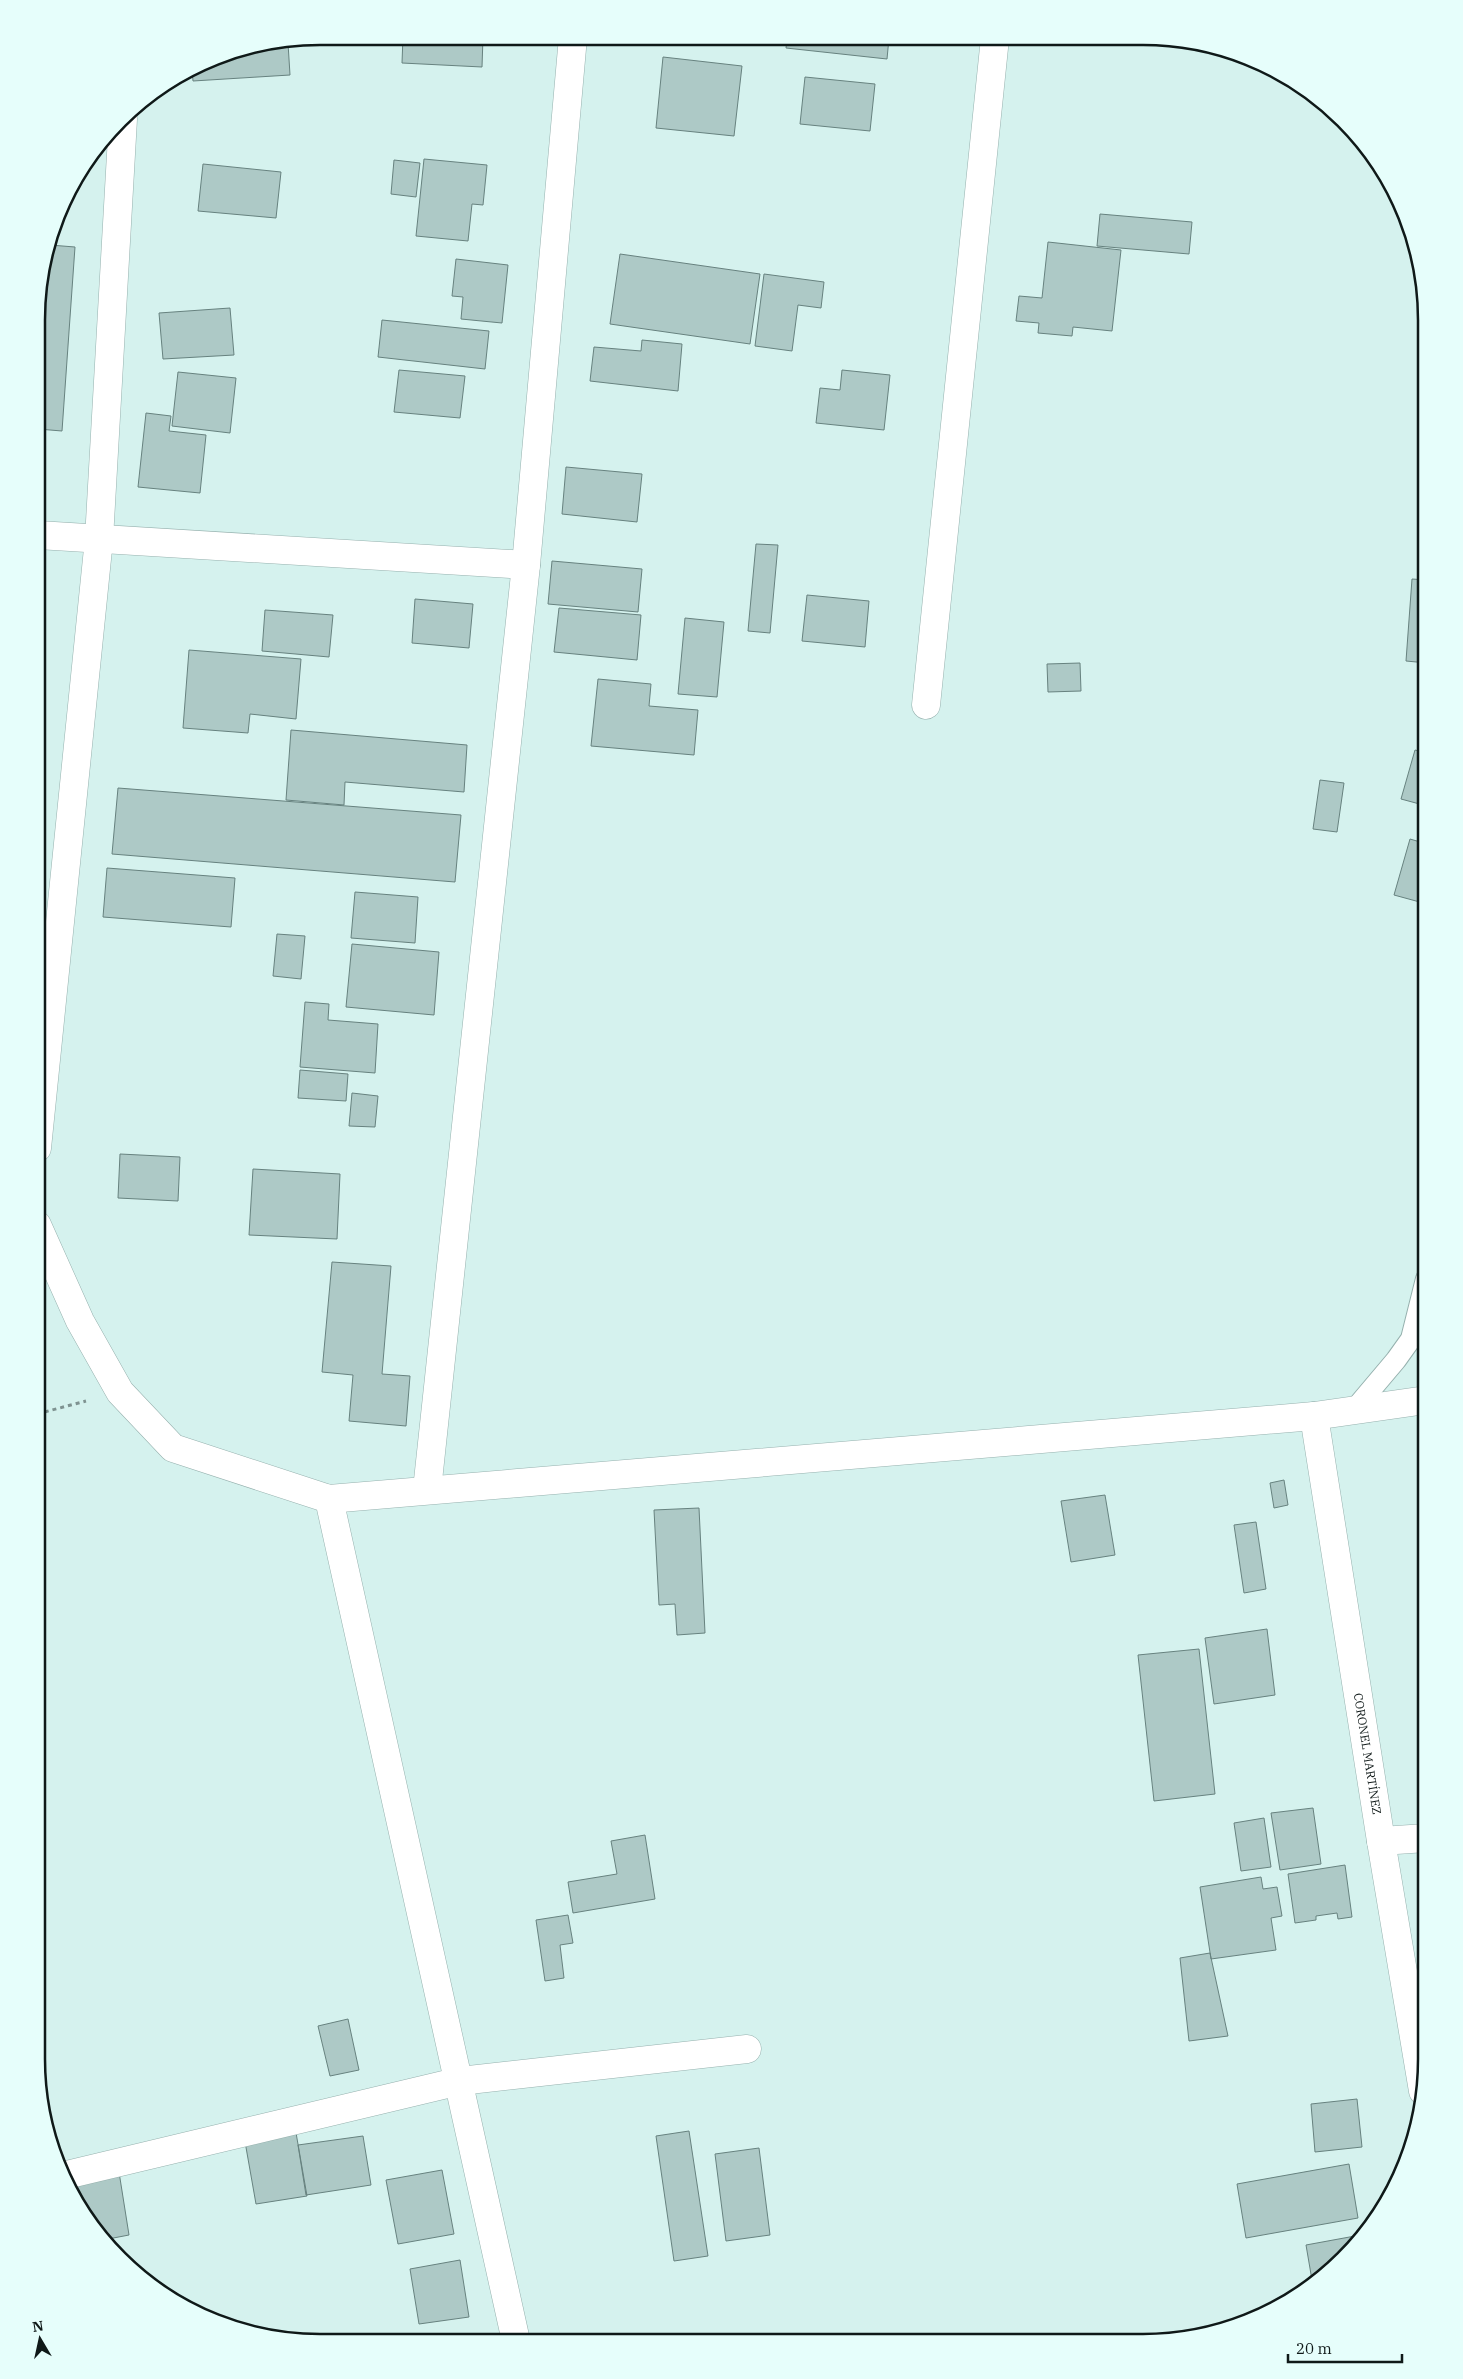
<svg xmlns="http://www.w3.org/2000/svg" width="1463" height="2379" font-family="'IBM Plex Serif',serif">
  <rect width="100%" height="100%" fill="#d5f2ee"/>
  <path fill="#adc9c6" stroke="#67827f" d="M403 36 483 37 482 67 402 63Z
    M787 38H889L887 59 786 48Z
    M288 43 290 75 193 81 192 70 211 58Z
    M663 57 742 66 734 136 656 128Z
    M805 77 875 84 870 131 800 124Z
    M424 159 487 165 483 205 472 204 468 241 416 236Z
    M394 160 420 163 416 197 391 194Z
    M203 164 281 172 276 218 198 211Z
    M1100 214 1192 222 1189 254 1097 246Z
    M1048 242 1121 250 1112 331 1073 327 1072 336 1038 333 1039 323 1016 321 1019 296 1042 298Z
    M50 245 75 247 62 431 38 429 39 283Z
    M620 254 760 274 750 344 610 324Z
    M456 259 508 265 502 323 461 319 463 297 452 296Z
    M764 274 824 282 821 308 798 305 792 351 755 346Z
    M230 308 234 355 163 359 159 313Z
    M382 320 489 331 485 369 378 357Z
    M642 340 682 344 678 391 590 381 594 347 641 351Z
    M399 370 465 376 460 418 394 412Z
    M842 370 890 375 884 430 816 423 820 388 840 390Z
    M178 372 236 378 230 433 172 426Z
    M146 413 171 416 169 431 206 435 200 493 138 487Z
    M566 467 642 474 637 522 562 514Z
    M756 544 778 545 770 633 748 631Z
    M552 561 642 569 638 612 548 604Z
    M1412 579 1427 580V663L1406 661Z
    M807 595 869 601 865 647 802 641Z
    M415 599 473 604 469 648 412 643Z
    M559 608 641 615 637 660 554 652Z
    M265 610 333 615 329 657 262 651Z
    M685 618 724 622 717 697 678 694Z
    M189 650 301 659 296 719 250 714 248 733 183 728Z
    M1080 663 1081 691 1048 692 1047 664Z
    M598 679 651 684 649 706 698 710 694 755 591 746Z
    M291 730 467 745 464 792 345 782 344 805 286 800Z
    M1415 750 1427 753V806L1401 799Z
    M1320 780 1344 783 1337 832 1313 829Z
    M118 788 461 815 455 882 112 854Z
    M1410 839 1427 844V904L1394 895Z
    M107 868 235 878 231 927 103 917Z
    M355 892 418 897 415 943 351 938Z
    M277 934 305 936 301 979 273 976Z
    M352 944 439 952 434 1015 346 1007Z
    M305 1002 329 1004 328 1020 378 1024 375 1073 300 1067Z
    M300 1070 348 1074 346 1101 298 1098Z
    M352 1093 378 1096 375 1127 349 1126Z
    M120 1154 180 1157 178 1201 118 1198Z
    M253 1169 340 1174 337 1239 249 1235Z
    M332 1262 391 1266 382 1374 410 1376 406 1426 349 1421 353 1375 322 1372Z
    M1284 1480 1288 1505 1274 1508 1270 1483Z
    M1105 1495 1115 1555 1071 1562 1061 1501Z
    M699 1508 705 1633 677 1635 675 1604 659 1605 654 1510Z
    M1256 1522 1266 1589 1244 1593 1234 1525Z
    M1267 1629 1275 1695 1214 1704 1205 1638Z
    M1199 1649 1215 1794 1154 1801 1138 1655Z
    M1313 1808 1321 1864 1280 1870 1271 1813Z
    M1264 1818 1271 1867 1241 1871 1234 1823Z
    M645 1835 655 1899 573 1913 568 1882 617 1874 611 1841Z
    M1345 1865 1352 1917 1338 1919 1337 1913 1316 1916V1920L1295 1923 1288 1874Z
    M1426 1869V1902H1422L1418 1870Z
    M1261 1877 1263 1889 1277 1887 1282 1916 1271 1918 1276 1950 1211 1959 1200 1887Z
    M568 1915 573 1943 560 1945 564 1978 545 1981 536 1920Z
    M1210 1953 1228 2036 1189 2041 1180 1958Z
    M348 2019 359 2070 330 2076 318 2026Z
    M1357 2099 1362 2147 1315 2152 1311 2104Z
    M295 2127 307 2196 256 2204 244 2136Z
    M689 2131 708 2256 674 2261 656 2136Z
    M363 2136 371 2185 306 2195 298 2145Z
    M759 2148 770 2235 726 2241 715 2154Z
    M1349 2164 1358 2218 1246 2238 1237 2184Z
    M442 2170 454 2234 398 2244 386 2180Z
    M119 2172 129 2235 103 2240 95 2232 69 2187Z
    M1355 2236 1357 2243 1313 2286 1306 2245Z
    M460 2260 469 2317 419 2324 410 2269Z
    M425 2336 426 2341H389Z"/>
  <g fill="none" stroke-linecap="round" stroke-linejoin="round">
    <g stroke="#96b1ae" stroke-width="22">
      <path id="service" d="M1353 1411 1396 1360 1411 1339 1426 1279"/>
    </g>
    <g stroke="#96b1ae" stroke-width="29">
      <g id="minor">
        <path d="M38 535 526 565"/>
        <path d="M926 705 995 38"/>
        <path d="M37 1148 99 539 123 119"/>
        <path d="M37 1225 80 1321 120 1392 173 1448 329 1499 1314 1416 1426 1400"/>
        <path id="s1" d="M1314 1416 1381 1841 1423 2091"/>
        <path d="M427 1490 526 565 573 37"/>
        <path d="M329 1499 516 2341"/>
        <path d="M1381 1841 1426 1838"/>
        <path d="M62 2176 460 2081 747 2049"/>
      </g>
    </g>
    <path stroke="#7e9290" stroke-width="3" stroke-dasharray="4 4" stroke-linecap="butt" d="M37 1414 86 1401"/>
    <use href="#service" stroke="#fff" stroke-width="20"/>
    <use href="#minor" stroke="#fff" stroke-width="28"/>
  </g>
  <g text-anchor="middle" stroke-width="5" stroke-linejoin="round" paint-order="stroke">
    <g font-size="12" fill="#0f1918" stroke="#e6fefb">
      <text dy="4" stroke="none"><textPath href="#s1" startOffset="342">CORONEL MARTÍNEZ</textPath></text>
    </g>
  </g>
  <path d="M0 0H1463V2379H0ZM320 45H1143A275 275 0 0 1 1418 320V2059A275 275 0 0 1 1143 2334H320A275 275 0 0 1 45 2059V320A275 275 0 0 1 320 45Z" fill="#e6fefb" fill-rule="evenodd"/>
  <path fill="none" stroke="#0f1918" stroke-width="2.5" d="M320 45H1143A275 275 0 0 1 1418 320V2059A275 275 0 0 1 1143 2334H320A275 275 0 0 1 45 2059V320A275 275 0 0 1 320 45Z"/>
  <g transform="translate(40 2339) rotate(351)" stroke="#e6fefb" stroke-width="4" paint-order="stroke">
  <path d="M0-4L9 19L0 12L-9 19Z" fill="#0f1918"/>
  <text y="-8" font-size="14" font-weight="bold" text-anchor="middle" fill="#0f1918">N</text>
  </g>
  <path d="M1288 2354v8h114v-8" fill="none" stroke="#0f1918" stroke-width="2.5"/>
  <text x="1296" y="2354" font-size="15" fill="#0f1918" stroke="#e6fefb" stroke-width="4" paint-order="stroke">20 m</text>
</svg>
